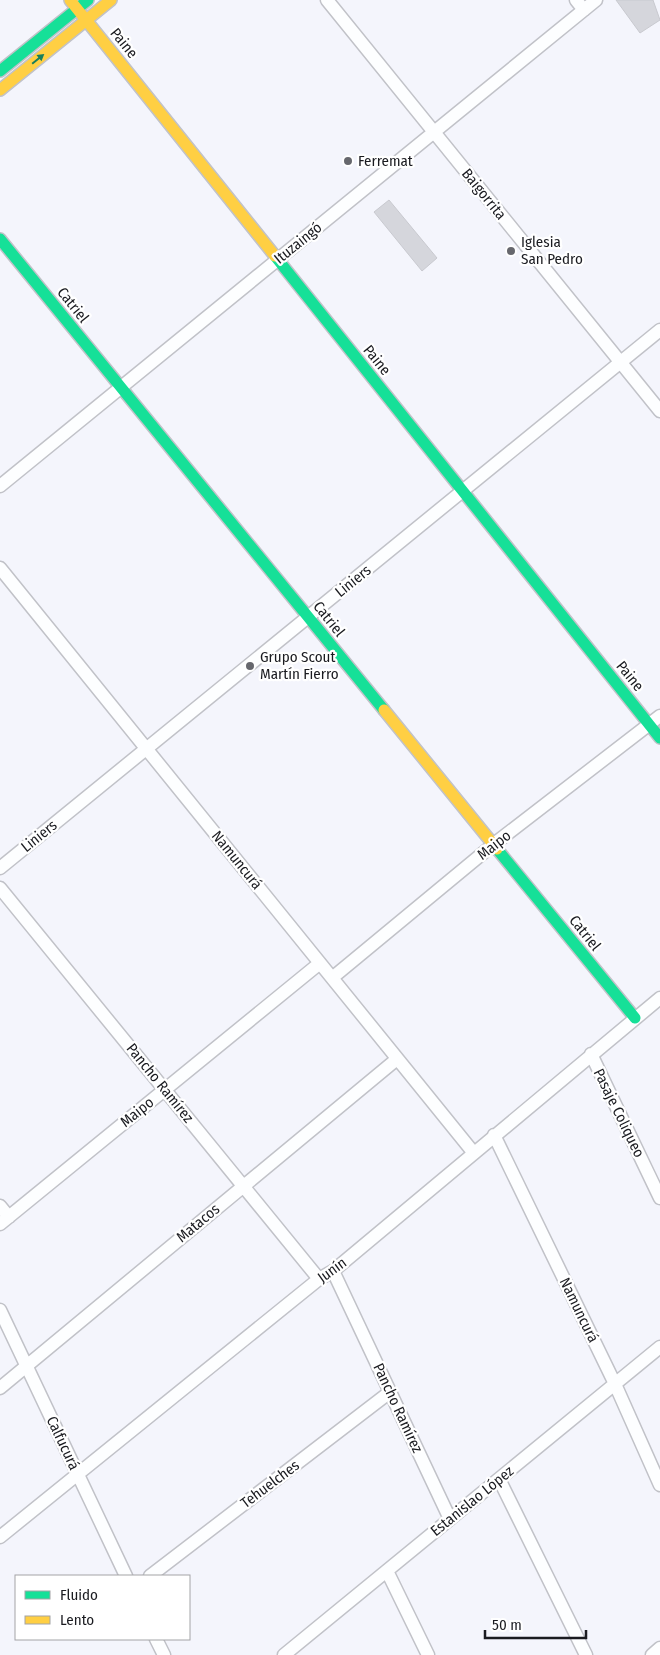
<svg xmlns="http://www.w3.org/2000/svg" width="660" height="1655" font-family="'Fira Sans Condensed',sans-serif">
  <rect width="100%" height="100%" fill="#f4f5fc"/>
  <path fill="#d5d6dc" stroke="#c8c9cf" d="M616 0H653L660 20 640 33Z
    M389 200 437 258 422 271 374 212Z"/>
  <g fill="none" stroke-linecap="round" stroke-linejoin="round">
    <g stroke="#c1c2c8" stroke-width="15">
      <path id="street" d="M327 0 660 411
        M576 0 584 10
        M0 486 596 0
        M0 568 473 1152
        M0 868 660 330
        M0 888 319 1279
        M332 978 494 844 660 716
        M591 1054 660 1198
        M494 1135 615 1384 660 1485
        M0 1206 9 1217
        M0 1224 320 963
        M333 1271 450 1519
        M0 1310 126 1576
        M0 1388 397 1059
        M499 1479 586 1655
        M0 1537 319 1279 333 1271 660 998
        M387 1571 428 1655
        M150 1576 390 1392
        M156 1639 164 1655
        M284 1655 660 1347
        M652 1655 660 1648"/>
    </g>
    <g stroke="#c1c2c8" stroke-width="14">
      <path id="fast" d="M0 71 88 0
        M0 239 384 710
        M275 256 660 738
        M497 849 635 1018"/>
    </g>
    <g stroke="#c1c2c8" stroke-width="14">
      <path id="slow" d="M70 0 275 256
        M0 90 111 0
        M384 710 497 849"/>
    </g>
    <use href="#street" stroke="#fdfeff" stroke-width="12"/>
    <use href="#fast" stroke="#16e098" stroke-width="11"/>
    <use href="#slow" stroke="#ffcf43" stroke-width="11"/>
  </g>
  <defs><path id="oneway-solid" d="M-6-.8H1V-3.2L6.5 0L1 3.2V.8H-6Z" transform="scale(1.25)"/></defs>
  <use fill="#187e5c" href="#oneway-solid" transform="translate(38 59) rotate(-39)"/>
  <g fill="#66676d" stroke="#fff" stroke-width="2">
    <circle cx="348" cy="161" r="5"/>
    <circle cx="511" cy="251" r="5"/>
    <circle cx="250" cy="666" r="5"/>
  </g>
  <g text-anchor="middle" stroke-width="4.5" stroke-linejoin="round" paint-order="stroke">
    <g font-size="15" fill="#1a1b20" stroke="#fff">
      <text transform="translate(124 43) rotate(51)" y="5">Paine</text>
      <text transform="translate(484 194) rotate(51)" y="5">Baigorrita</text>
      <text transform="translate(298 243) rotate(-39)" y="5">Ituzaingó</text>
      <text transform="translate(73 305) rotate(51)" y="5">Catriel</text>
      <text transform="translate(377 360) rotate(51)" y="5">Paine</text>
      <text transform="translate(353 581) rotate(-39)" y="5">Liniers</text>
      <text transform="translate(329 619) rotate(51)" y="5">Catriel</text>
      <text transform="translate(630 676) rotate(51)" y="5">Paine</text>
      <text transform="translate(39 836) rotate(-39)" y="5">Liniers</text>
      <text transform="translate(494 845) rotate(-38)" y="5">Maipo</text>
      <text transform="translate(237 860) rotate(51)" y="5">Namuncurá</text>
      <text transform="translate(585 933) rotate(51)" y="5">Catriel</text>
      <text transform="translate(160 1083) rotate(51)" y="5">Pancho Ramírez</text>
      <text transform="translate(137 1112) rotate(-39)" y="5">Maipo</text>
      <text transform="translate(619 1113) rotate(64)" y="5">Pasaje Coliqueo</text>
      <text transform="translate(198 1223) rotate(-40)" y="5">Matacos</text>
      <text transform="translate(332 1270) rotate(-36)" y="5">Junín</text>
      <text transform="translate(579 1310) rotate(64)" y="5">Namuncurá</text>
      <text transform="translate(398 1408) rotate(65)" y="5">Pancho Ramírez</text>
      <text transform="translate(63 1443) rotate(65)" y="5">Calfucurá</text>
      <text transform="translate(270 1484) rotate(-37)" y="5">Tehuelches</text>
      <text transform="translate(472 1501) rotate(-39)" y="5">Estanislao López</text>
    </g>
    <g font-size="15" fill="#1a1b20" stroke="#fff" text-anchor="start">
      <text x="358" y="166">Ferremat</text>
      <text x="521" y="247">Iglesia<tspan x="521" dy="17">San Pedro</tspan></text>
      <text x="260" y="662">Grupo Scout<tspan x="260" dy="17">Martín Fierro</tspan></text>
    </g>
  </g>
  <rect x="15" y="1575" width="175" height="65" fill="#ffffff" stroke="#a3a4a6"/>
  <rect x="25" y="1591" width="25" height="8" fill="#16e098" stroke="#a3a4a6"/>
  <text x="60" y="1600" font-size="15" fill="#1a1b20">Fluido</text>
  <rect x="25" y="1616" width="25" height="8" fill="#ffcf43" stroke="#a3a4a6"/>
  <text x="60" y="1625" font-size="15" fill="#1a1b20">Lento</text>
  <path d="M485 1630v8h101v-8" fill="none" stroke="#1a1b20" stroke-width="2.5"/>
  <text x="492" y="1630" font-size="15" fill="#1a1b20" stroke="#ffffff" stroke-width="4" paint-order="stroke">50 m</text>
</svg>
